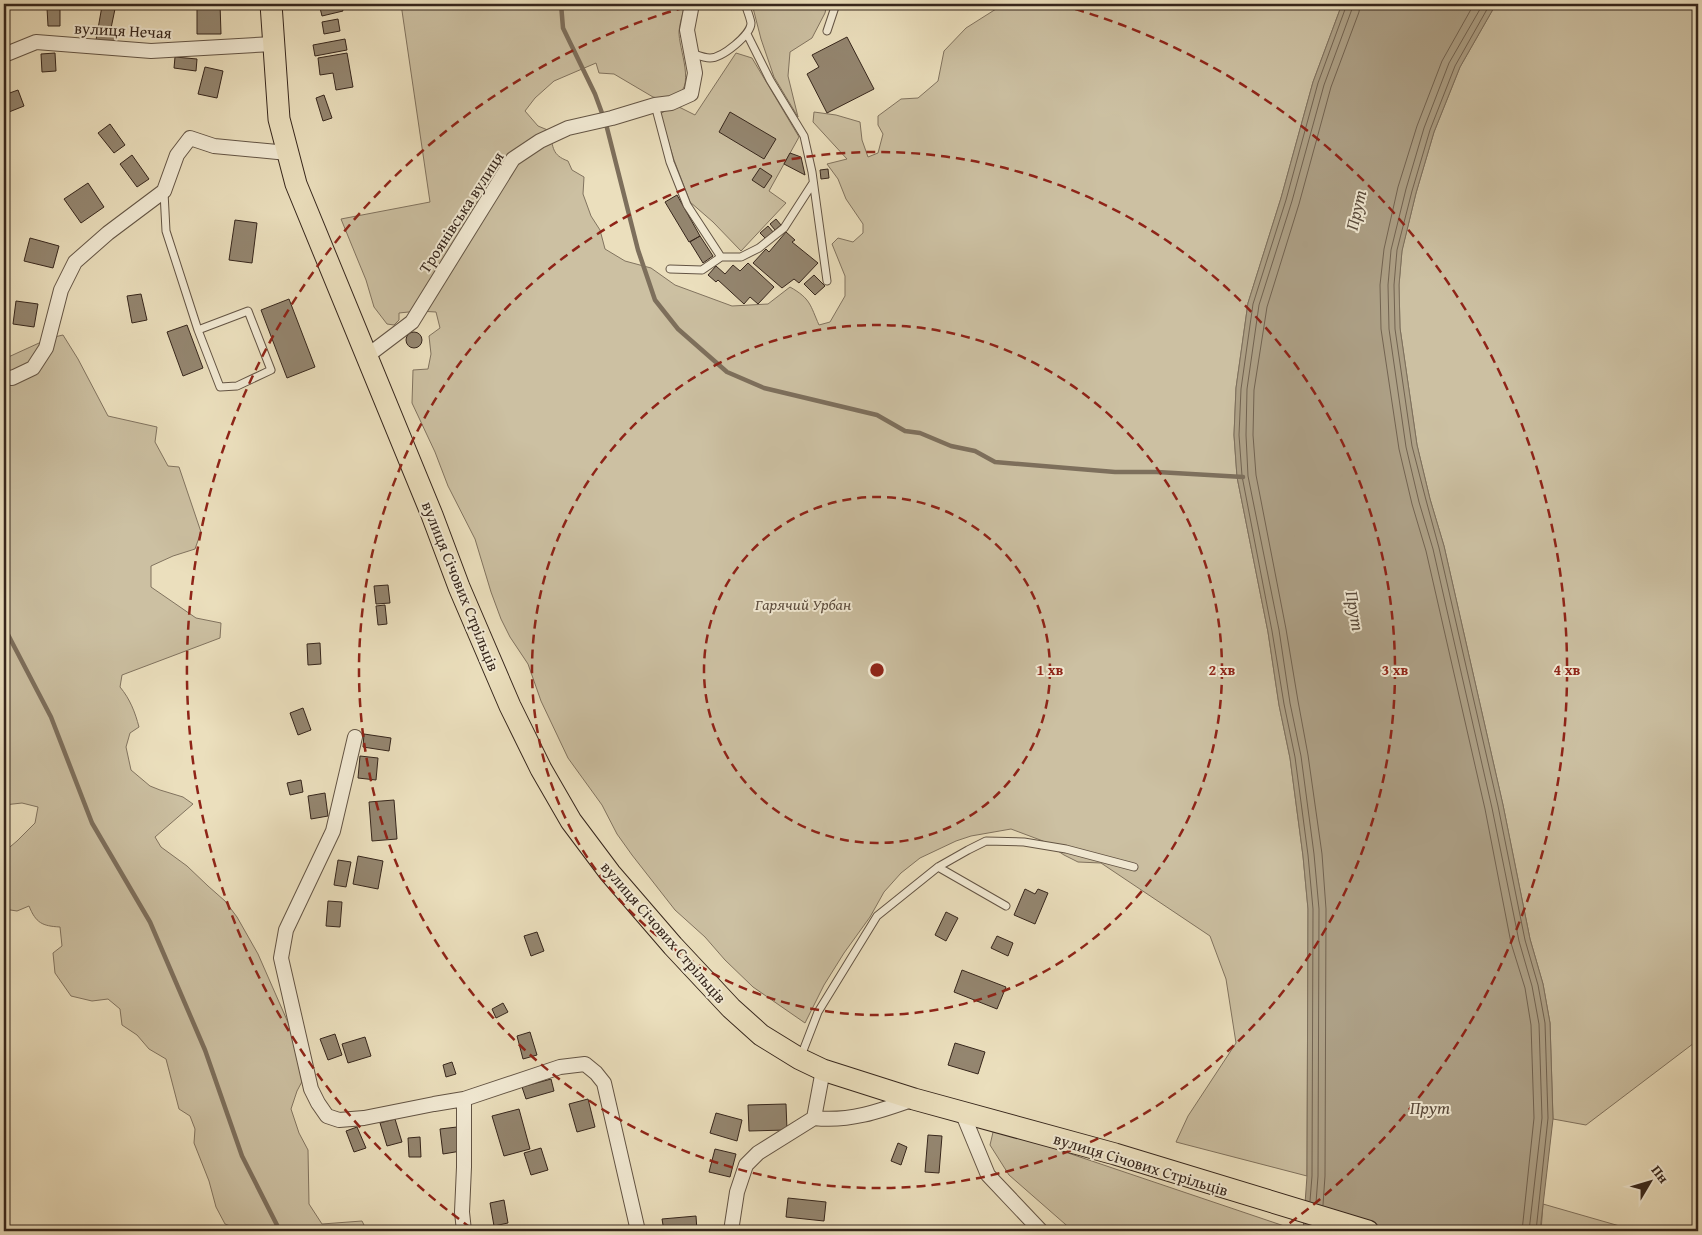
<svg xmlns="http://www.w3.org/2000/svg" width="1702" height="1235" font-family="'Gentium Book Plus',serif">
  <rect width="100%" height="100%" fill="#ebdfbd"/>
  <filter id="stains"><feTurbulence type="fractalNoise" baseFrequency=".004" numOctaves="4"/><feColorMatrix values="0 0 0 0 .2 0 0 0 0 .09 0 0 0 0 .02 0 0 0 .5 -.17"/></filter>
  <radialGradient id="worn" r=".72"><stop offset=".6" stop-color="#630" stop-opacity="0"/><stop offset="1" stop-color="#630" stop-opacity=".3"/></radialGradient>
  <path fill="#ccc0a2" stroke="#81735f" d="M401 4H685C683 13 680 22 679 31 678 48 698 91 673 96 666 97 660 99 653 97L614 74 599 73 596 63 554 81 535 98 525 111 538 126 550 131C553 148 552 155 568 161L572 170 584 177 583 194 591 216 600 230 605 249 625 261 651 268 675 285 732 306 768 304 790 287C811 299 810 305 819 325L830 322 845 296V276L832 244 838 238 853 242 863 233V224L846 199 838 179 827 164 847 159 813 122 814 112 836 115 860 122 862 140 868 157 878 153 883 134 878 125V116L901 99 918 98 938 81 944 51 966 28 996 9 999 4H1342L1313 82 1281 198 1248 303 1236 388 1234 435 1237 477 1268 632 1279 705 1290 758 1303 856 1308 909 1307 1176 1176 1142 1188 1116 1236 1043 1226 979 1210 936 1101 863 1078 862 1064 855 1043 841 1011 829 971 836 956 841 920 858 901 873 884 892 870 917 844 953 824 985 805 1023 753 987 725 960 705 937 675 910 632 855 617 834 602 805 568 758 541 701 528 664 510 637 501 619 491 592 475 539 448 486 435 452 412 403 413 370 428 369 431 354 429 336 440 328 436 312 418 311 399 313V320L394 325 387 324 374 307 366 280 341 219 430 202Z
    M752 4H827L825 13 812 38 790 52 788 76 798 117 774 77 761 39Z
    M1496 4H1698V1040L1586 1125 1553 1119 1550 1023 1543 984 1530 939 1503 805 1444 546 1430 499 1417 445 1400 328 1399 285 1402 250 1416 193 1434 132 1460 67Z
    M736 53 752 58 799 137 769 191 786 203 741 251 713 222 690 202 674 160 660 114 675 105 695 115Z
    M63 335 78 359 108 416 157 427 155 442 168 466 179 467 201 532 195 549 173 556 151 566V587L196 618 221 623 220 638 122 675 120 687C130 699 135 712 139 727L130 733 126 747 131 770 150 786 160 790 183 797 193 804 155 837 161 847 187 866 208 886 225 901 237 917 258 954 290 1027 306 1074 297 1091 291 1109 299 1133 308 1150 309 1204 322 1224 362 1221 367 1231H249V1227L238 1229 225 1224 216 1207 209 1181 194 1143 195 1129 190 1116 179 1109 166 1059 149 1049 137 1035 122 1025 120 1009 108 999 92 1001 71 996 55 973 53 953 62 946 60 927C42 926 36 923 29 906L17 911 4 909V852L17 841 35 823 38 807 22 803 4 805V359L50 338Z
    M994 1128 1299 1231H1073L1009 1175 990 1145Z
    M1543 1204 1637 1231H1541Z"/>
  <path fill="#ada086" stroke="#7d6f5c" d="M1342 4H1496L1460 67 1434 132 1416 193 1402 251 1399 285 1400 328 1417 445 1430 499 1444 546 1503 805 1530 939 1543 984 1550 1023 1553 1119 1540 1231H1303L1307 1176 1308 909 1303 856 1290 758 1279 705 1268 632 1237 477 1234 435 1236 388 1248 303 1281 198 1313 82Z"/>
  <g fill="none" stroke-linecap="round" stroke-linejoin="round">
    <path stroke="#726351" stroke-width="1" d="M1474 4 1442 61 1417 126 1398 187 1384 249 1380 285 1381 329 1399 449 1412 504 1426 551 1485 809 1511 943 1525 988 1531 1025 1534 1118 1522 1231
      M1483 4 1449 63 1424 128 1406 189 1391 250 1388 285 1389 329 1406 447 1419 502 1433 549 1492 808 1519 941 1532 986 1539 1024 1542 1118 1529 1231
      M1490 4 1455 66 1430 130 1412 191 1397 250 1394 285 1395 329 1412 446 1426 500 1439 548 1498 806 1525 940 1538 985 1545 1023 1548 1118 1536 1231
      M1310 1201 1312 1176 1313 909 1308 855 1295 757 1284 704 1272 631 1242 476 1239 435 1241 389 1253 304 1286 200 1318 83 1347 4
      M1316 1203 1318 1176 1319 909 1314 854 1301 756 1290 703 1279 630 1248 476 1246 435 1247 389 1259 305 1292 201 1324 85 1352 9 1353 4
      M1323 1205 1325 1176 1326 909 1322 854 1308 755 1298 701 1286 629 1256 475 1253 435 1254 390 1267 307 1299 204 1331 87 1359 12 1360 4"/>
    <path stroke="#7d6f5c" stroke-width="4.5" d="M561 4 563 28 595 94 606 124 638 250 655 300 678 329 727 372 764 388 877 415 905 431 920 433 951 446 975 451 995 462 1115 472H1157L1243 477
      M4 627 51 717 92 823 150 922 205 1050 242 1156 280 1231"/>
  </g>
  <path fill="#948670" stroke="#36261c" d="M197 4H220L221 34H197Z
    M319 4H341L343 11 322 16Z
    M102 6 115 9 110 33 118 34 116 44 96 40Z
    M47 8H60V26H48Z
    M338 19 340 31 324 34 322 22Z
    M847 37 874 89 827 113 807 74 819 67 812 55Z
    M345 39 347 50 315 56 313 45Z
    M55 53 56 71 42 72 41 54Z
    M347 53 353 87 336 90 333 73 320 75 318 58Z
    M175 57 197 59 196 71 174 68Z
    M205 67 223 71 217 98 198 94Z
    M18 90 24 106 4 114V95Z
    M324 95 332 118 323 121 316 98Z
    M730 112 776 139 764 159 719 132Z
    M110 124 125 145 114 153 98 133Z
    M790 153 801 157 805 175 784 164Z
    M132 155 149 179 137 187 120 164Z
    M760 168 772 176 764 188 752 180Z
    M828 169 829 178 821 179 820 170Z
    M88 183 104 207 81 223 64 199Z
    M677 195 700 236 689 242 665 202Z
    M776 219 781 225 775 230 770 224Z
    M235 220 257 223 252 263 229 260Z
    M768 226 774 233 766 239 760 233Z
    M786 232 795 240 792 242 818 263 799 283 794 279 782 288 753 263 766 249 769 252Z
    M700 236 713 256 703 263 690 242Z
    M30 238 59 246 53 268 24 261Z
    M748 263 774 287 758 304 750 297 744 304 718 280 716 282 708 275 716 266 725 274 733 265 740 271Z
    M814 275 825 286 815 295 804 284Z
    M141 294 147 320 132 323 127 296Z
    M289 299 315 367 287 378 261 310Z
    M16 301 38 304 34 327 13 324Z
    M187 325 203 368 183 376 167 332Z
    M406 340a8 8 0 1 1 16 0a8 8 0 1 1-16 0Z
    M388 585 390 603 376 604 374 586Z
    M385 605 387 624 378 625 376 606Z
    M320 643 321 664 308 665 307 644Z
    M303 708 311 730 298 735 290 713Z
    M364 734 391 738 389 751 363 747Z
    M360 756 378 758 376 780 358 778Z
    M301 780 303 792 290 795 287 783Z
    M325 793 328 816 311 819 308 796Z
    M394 800 397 839 372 841 369 802Z
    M358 856 383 861 378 889 353 884Z
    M338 860 351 862 346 887 334 885Z
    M1025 889 1035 894 1038 889 1048 893 1035 924 1014 915Z
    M328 901 342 902 340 927 326 926Z
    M946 912 958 918 946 941 935 935Z
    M537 932 544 951 531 956 524 936Z
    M997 936 1013 943 1008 956 991 948Z
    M962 970 1006 987 997 1009 954 992Z
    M503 1003 508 1012 496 1018 492 1009Z
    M530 1032 537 1055 523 1059 517 1036Z
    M335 1034 342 1055 328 1060 320 1039Z
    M365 1037 371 1056 348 1063 342 1044Z
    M955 1043 985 1052 978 1074 948 1065Z
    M452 1062 456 1074 446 1077 443 1065Z
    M551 1079 554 1091 526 1099 522 1087Z
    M588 1099 595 1127 577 1132 569 1104Z
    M786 1104 787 1130 749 1131 748 1105Z
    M519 1109 530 1149 504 1156 492 1116Z
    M716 1113 742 1120 737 1141 710 1133Z
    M395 1119 402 1142 387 1146 380 1123Z
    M357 1127 366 1148 354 1152 346 1131Z
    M457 1127 461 1151 443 1154 440 1129Z
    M928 1135 942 1136 939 1173 925 1172Z
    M420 1137 421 1157H409L408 1138Z
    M898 1143 907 1147 901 1165 891 1161Z
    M541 1148 548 1170 531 1175 524 1153Z
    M715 1149 736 1154 730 1177 709 1172Z
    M788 1198 826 1202 824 1221 786 1217Z
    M504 1200 508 1223 494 1226 490 1203Z
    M696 1216 697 1231H664L662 1219Z"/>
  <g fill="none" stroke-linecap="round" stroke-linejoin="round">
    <g stroke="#635444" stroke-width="9">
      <path id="service" d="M827 31 836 4
        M747 34 770 80 804 136 812 172 827 281
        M691 53C697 55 704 58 710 58 722 58 751 35 751 23 750 17 747 10 745 4
        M655 105 670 162 687 205 721 257
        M164 192 166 231 198 330 220 387 237 386 271 370 248 311 198 330
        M670 269 702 270 721 257H741L759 248 784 228 813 183
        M938 867 1006 906
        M801 1056 818 1012 877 916 938 867 968 850 986 841 1024 842 1066 849 1134 867"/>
    </g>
    <g stroke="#635444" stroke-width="16">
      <path id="minor" d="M4 55 36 42 151 51 273 44
        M367 356 412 322 513 159 540 141 568 128 612 118 655 105 671 103 691 94 695 73 687 30 692 4
        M4 377 12 378 33 368 46 348 61 290 75 262 108 233 164 191 177 155 190 138 214 146 288 153
        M355 737 333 831 286 930 281 958 311 1089 318 1103 327 1116 339 1120 364 1118 434 1104 464 1099 560 1067 585 1064 596 1073 604 1083 638 1231
        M962 1112 988 1175 1041 1231
        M814 1118C850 1122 880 1111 914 1099
        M464 1231 462 1212 464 1167V1099
        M731 1231 737 1192 746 1165 758 1153 814 1118 823 1070"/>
    </g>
    <g stroke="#36261c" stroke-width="23">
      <path id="primary" d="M271 4 279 119 296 184 432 515 459 587 510 706 541 769 571 821 610 873 673 946 731 1008 761 1035 800 1059 823 1070 914 1099 1115 1154 1368 1231"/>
    </g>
    <use href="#service" stroke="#f2ead4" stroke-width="7"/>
    <use href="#minor" stroke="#f2ead4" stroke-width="14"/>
    <use href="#primary" stroke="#ebdfbd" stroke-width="21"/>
  </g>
  <g fill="none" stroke="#8f2418" stroke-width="2.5" stroke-dasharray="9 6">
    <circle cx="877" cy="670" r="173"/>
    <circle cx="877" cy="670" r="345"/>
    <circle cx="877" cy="670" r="518"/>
    <path d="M471 1228A690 690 0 0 1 693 5M1061 5A690 690 0 0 1 1283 1228"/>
  </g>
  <g text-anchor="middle" stroke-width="4" stroke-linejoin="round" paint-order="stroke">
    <g font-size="16" fill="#36261c" stroke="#f2ead4">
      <text transform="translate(123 30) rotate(3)" y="6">вулиця Нечая</text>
      <text transform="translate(461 212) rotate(-57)" y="6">Троянівська вулиця</text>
      <text transform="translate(461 586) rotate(68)" y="6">вулиця Січових Стрільців</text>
      <text transform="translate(664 932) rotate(49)" y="6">вулиця Січових Стрільців</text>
      <text transform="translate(1141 1164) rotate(17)" y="6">вулиця Січових Стрільців</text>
    </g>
    <g font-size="16" font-style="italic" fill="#5c4c3e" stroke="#f2ead4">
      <text x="803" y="610">Гарячий Урбан</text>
    </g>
    <g font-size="18" font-style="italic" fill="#5a4b3c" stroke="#f2ead4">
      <text transform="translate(1356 210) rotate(-77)" y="6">Прут</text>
      <text transform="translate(1355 611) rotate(80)" y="6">Прут</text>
      <text x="1430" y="1114">Прут</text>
    </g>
  </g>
  <circle cx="877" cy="670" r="8" fill="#8f2418" stroke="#f2ead4" stroke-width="2.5"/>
  <g font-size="15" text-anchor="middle" font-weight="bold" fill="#8f2418" stroke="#f2ead4" stroke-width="4" stroke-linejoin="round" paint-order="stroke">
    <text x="1050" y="675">1 хв</text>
    <text x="1222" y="675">2 хв</text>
    <text x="1395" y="675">3 хв</text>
    <text x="1567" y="675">4 хв</text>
  </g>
  <rect width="1702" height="1235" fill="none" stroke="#ebdfbd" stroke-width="20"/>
  <rect x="5" y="5" width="1692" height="1225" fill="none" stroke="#36261c" stroke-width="2.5"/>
  <rect x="10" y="10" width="1682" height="1215" fill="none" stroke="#36261c"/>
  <g transform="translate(1650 1182) rotate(52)" stroke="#f2ead4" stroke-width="4" paint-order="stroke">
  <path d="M0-4L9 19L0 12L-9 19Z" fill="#36261c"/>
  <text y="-8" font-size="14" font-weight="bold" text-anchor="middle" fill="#36261c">Пн</text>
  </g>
  <rect width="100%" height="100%" filter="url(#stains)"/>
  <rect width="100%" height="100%" fill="url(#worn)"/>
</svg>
